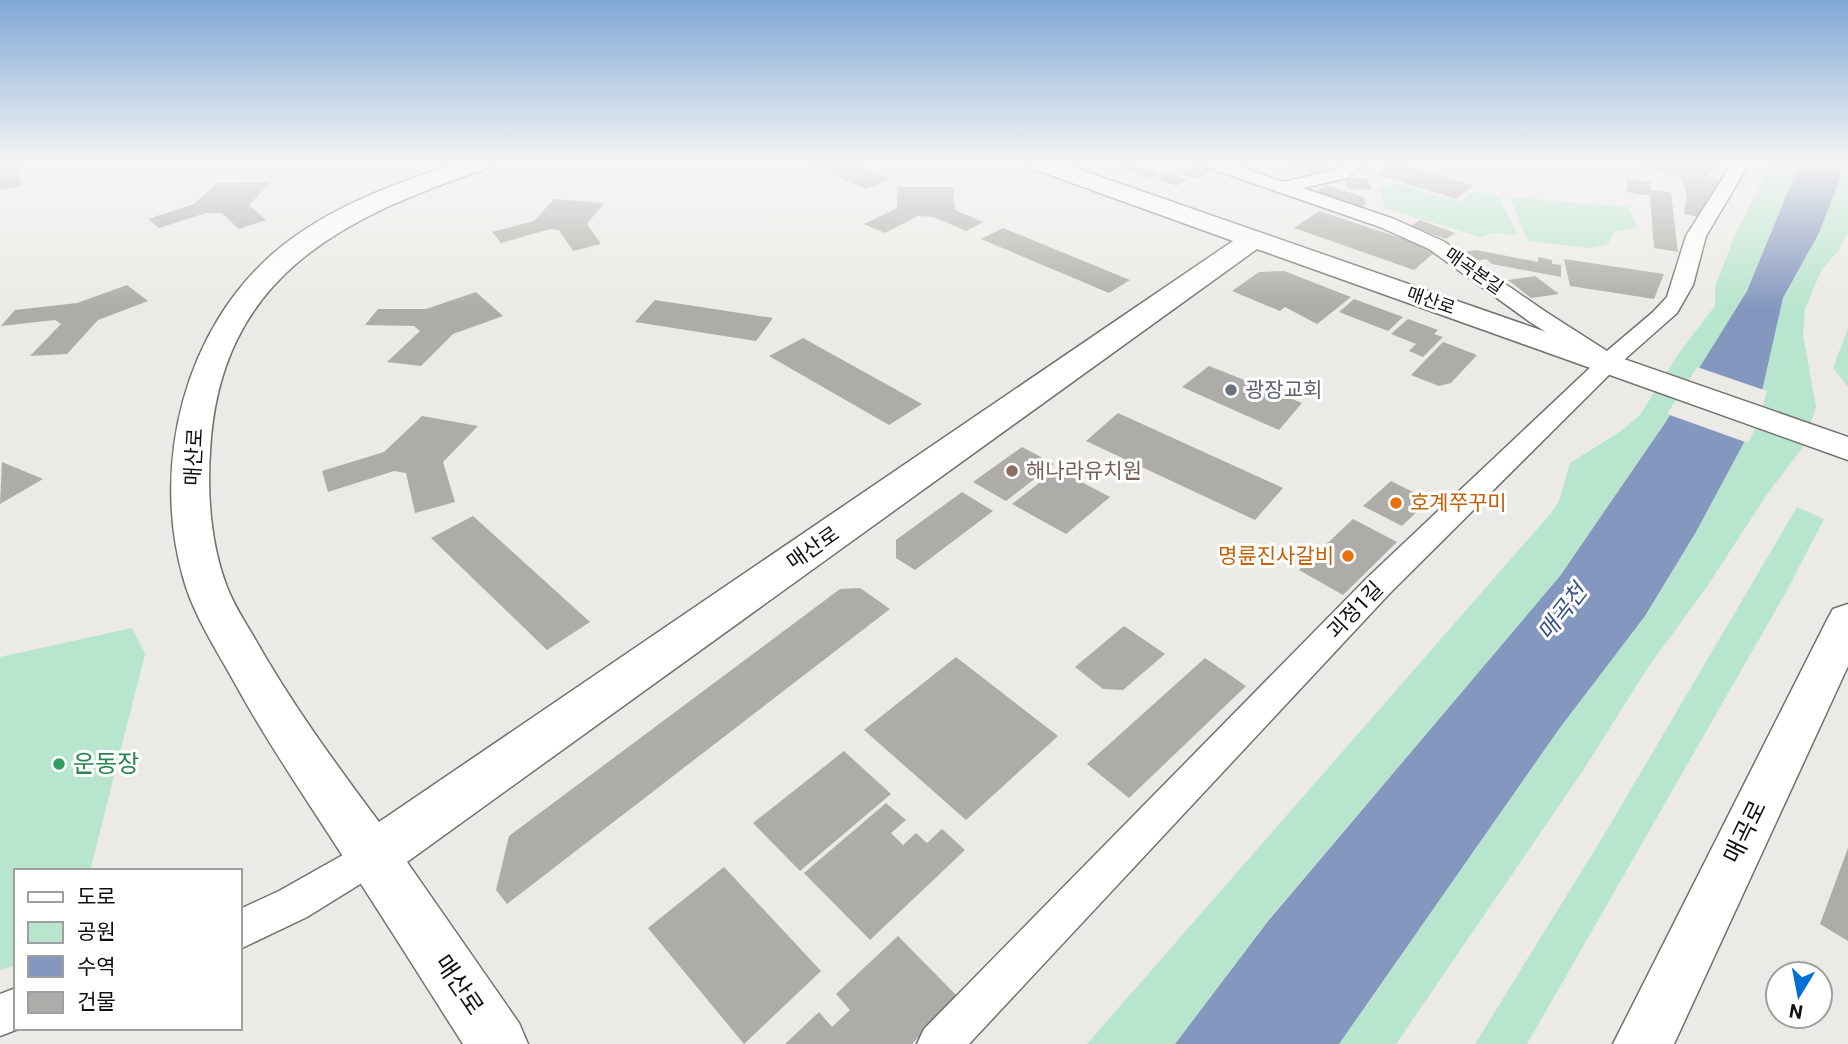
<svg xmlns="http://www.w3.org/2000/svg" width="1848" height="1044" font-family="Roboto,'Noto Sans KR',sans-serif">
  <rect width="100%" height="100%" fill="#ebeae6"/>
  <path fill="#b8e5ce" d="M1772 162H1800L1747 291 1665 423 1560 576 1268 920 1175 1044H1087L1551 513 1559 501 1570 463 1621 431 1640 415 1679 353 1715 306V287L1735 235Z
    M1843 162H1848V233L1838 251 1821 271 1805 309 1803 335 1816 407 1802 448 1768 493 1706 588 1649 666 1582 772 1396 1044H1339L1559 729 1645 616 1696 532 1755 422 1783 298 1819 233 1840 179Z
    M1396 183 1460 202 1477 190 1499 198 1518 235 1494 233 1480 237 1385 208 1380 188Z
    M1510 197 1628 207 1637 227 1614 232 1608 244 1591 248 1528 241Z
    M1848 328V387L1833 368Z
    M1797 507 1824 519 1785 594 1527 1044H1475L1604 835Z
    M132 628 145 654 90 871H16V965L0 970V657Z"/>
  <path fill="#8497be" d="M1800 162H1843L1840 179 1819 233 1783 298 1755 422 1696 532 1645 616 1559 729 1339 1044H1175L1268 921 1560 576 1665 423 1747 291Z"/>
  <path fill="#ebeae6" d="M1697 367 1767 391 1758 423 1748 443 1667 414Z"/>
  <path fill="#adaca8" d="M0 162H34L19 170 21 186 0 190Z
    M800 162H848L890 179 866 189Z
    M1105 162H1124L1158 173 1150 178Z
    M1276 162H1333L1313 174Z
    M1395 162 1474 186 1456 199 1376 174Z
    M1625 162H1723L1707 176 1725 181 1702 218 1684 214 1687 195 1681 178Z
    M1199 163 1214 168 1195 179 1179 174Z
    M1168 173 1187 180 1176 186 1157 179Z
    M1347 177 1367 178 1372 190 1348 189 1344 180Z
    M1627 178 1650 182 1651 190 1671 193 1678 252 1654 248 1650 196 1627 192Z
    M271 182 249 205 266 220 239 229 222 213H206L159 228 148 219 194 204 217 183Z
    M1326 185 1363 197 1366 204 1357 209 1312 194Z
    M897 187H953L955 210 983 222 966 231 934 217 918 216 885 233 864 224 897 208Z
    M554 199 604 203 587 224 601 244 573 251 559 230 550 229 501 243 492 232 534 221Z
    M1319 211 1428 247 1435 252 1414 270 1294 228Z
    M1420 220 1455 233 1446 239 1411 226Z
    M1003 228 1130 280 1109 293 981 239Z
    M1476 250 1538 262V257L1552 260V264L1561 265V277L1492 264 1486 259 1476 261 1464 252Z
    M1564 259 1664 274 1654 299 1570 286Z
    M1284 271 1351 297 1317 324 1285 307 1280 311 1232 291 1259 272Z
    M1535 276 1559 294 1531 298 1508 280Z
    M127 285 148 301 98 320 67 354 30 356 61 324 55 320 1 326 15 310 77 303Z
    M476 292 503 316 453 334 421 366 387 362 420 331 414 326 365 325 378 309H426Z
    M1354 299 1403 317 1388 331 1339 312Z
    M655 300 773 318 756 341 635 322Z
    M1408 319 1438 330 1434 334 1443 337 1423 357 1409 351 1416 344 1391 334Z
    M803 338 922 404 889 425 769 356Z
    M1443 342 1477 355 1451 383 1439 386 1411 375Z
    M1209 366 1302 403 1279 430 1182 387Z
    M1118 413 1283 488 1255 520 1086 441Z
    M422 416 478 426 443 462 455 502 415 513 406 473 394 471 328 492 322 471 384 452Z
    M1022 447 1054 464 1006 501 973 482Z
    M2 462 43 479 0 504Z
    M1057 469 1110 497 1066 534 1012 504Z
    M1391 481 1429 500 1402 526 1363 506Z
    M962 492 993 511 915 570 896 558V540Z
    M473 516 590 622 547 650 431 538Z
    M1353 519 1397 542 1343 595 1299 570Z
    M860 588 890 609 507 904 496 890 509 836 840 589Z
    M1124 626 1165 654 1123 690 1103 689 1075 667Z
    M956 657 1058 736 966 820 864 730Z
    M1205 658 1246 686 1129 798 1087 764Z
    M844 751 891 794 800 871 753 823Z
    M886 803 906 820 891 833 903 845 916 833 927 843 942 829 965 850 870 940 804 873Z
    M1848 848V941L1820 924Z
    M724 867 821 971 744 1044 648 928Z
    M898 936 958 997 912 1044H785L819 1012 832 1027 850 1010 836 994Z"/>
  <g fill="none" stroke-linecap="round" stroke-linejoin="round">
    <g stroke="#72716e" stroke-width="3">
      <path id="street" d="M1200 162H1225L1284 182 1335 170 1346 162H1365L1347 178 1303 188 1394 219 1443 241 1546 312 1607 351 1653 312 1667 297 1686 236 1733 162H1750L1706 236 1693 285 1677 313 1625 359 1390 593 969 1044H917L924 1029 1368 577 1595 363 1530 322 1429 249 1380 227 1203 166Z
        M373 838 386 844 392 856 386 868 307 917 240 949V909L279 891Z
        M16 988V1028H21L0 1036V994Z"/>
    </g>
    <g stroke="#72716e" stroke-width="3">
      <path id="secondary" d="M460 162H495L491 167C343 217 219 275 210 452 207 496 211 546 227 587 234 605 245 622 255 639 291 703 335 763 379 822L1233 241 1028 167 1024 162H1058L1848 437V460L1257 249 407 862 519 1023 528 1044H463C424 983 386 922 346 861 309 803 270 747 237 687 218 652 193 615 183 577 151 463 185 328 276 251 328 207 396 183 460 162Z
        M1848 604V666L1674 1044H1613L1827 620 1833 609Z"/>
    </g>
    <use href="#street" fill="#fff" fill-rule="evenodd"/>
    <use href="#secondary" fill="#fff" fill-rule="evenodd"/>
  </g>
  <linearGradient id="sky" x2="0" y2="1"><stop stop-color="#80a8d7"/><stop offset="0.53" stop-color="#f6f6f4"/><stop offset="1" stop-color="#f6f6f4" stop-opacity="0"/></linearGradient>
  <rect width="1848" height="308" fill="url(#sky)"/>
  <circle fill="#6b7280" stroke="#fff" stroke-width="2.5" cx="1231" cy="390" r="7"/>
  <circle fill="#8d6e63" stroke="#fff" stroke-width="2.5" cx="1012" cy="471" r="7"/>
  <g fill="#e8710a" stroke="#fff" stroke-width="2.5">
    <circle cx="1396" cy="503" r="7"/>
    <circle cx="1348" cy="556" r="7"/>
  </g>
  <circle fill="#2e9e5b" stroke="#fff" stroke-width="2.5" cx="59" cy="764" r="7"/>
  <g text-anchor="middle" stroke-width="6" stroke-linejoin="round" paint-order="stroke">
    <g font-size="18" fill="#10100f" stroke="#fff">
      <text transform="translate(1474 271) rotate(35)" y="6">매곡본길</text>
      <text transform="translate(1431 301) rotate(19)" y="6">매산로</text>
    </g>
    <g font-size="21" fill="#5b616d" stroke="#fff" text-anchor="start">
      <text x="1245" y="397">광장교회</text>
    </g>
    <g font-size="21" fill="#10100f" stroke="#fff">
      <text transform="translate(194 457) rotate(-87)" y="7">매산로</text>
      <text transform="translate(813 548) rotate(-35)" y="7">매산로</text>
      <text transform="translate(1355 610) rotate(-46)" y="7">괴정1길</text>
    </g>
    <g font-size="21" fill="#785e54" stroke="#fff" text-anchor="start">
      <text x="1026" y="478">해나라유치원</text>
    </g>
    <g font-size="21" fill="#c56008" stroke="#fff" text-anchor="start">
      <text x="1410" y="510">호계쭈꾸미</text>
      <text x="1334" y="563" text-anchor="end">명륜진사갈비</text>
    </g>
    <g font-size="23" font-style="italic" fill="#395185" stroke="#fff">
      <text transform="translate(1562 612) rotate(-52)" y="8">매곡천</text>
    </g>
    <g font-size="24" fill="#27864d" stroke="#fff" text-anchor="start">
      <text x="73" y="772">운동장</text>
    </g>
    <g font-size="24" fill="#10100f" stroke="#fff">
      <text transform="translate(1745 832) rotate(-64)" y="8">매곡로</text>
      <text transform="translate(459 985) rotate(56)" y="8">매산로</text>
    </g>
  </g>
  <rect x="14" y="869" width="228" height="161" fill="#ffffff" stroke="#9f9f9f" stroke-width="2"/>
  <rect x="28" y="892" width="35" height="10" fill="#ffffff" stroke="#9f9f9f" stroke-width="2"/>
  <text x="77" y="904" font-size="21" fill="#10100f">도로</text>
  <rect x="28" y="922" width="35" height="21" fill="#b8e5ce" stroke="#9f9f9f" stroke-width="2"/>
  <text x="77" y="939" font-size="21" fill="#10100f">공원</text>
  <rect x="28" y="956" width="35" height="21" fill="#8497be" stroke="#9f9f9f" stroke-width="2"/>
  <text x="77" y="974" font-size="21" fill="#10100f">수역</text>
  <rect x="28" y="992" width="35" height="21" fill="#adaca8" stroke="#9f9f9f" stroke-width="2"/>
  <text x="77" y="1009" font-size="21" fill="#10100f">건물</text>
  <g transform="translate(1799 995) rotate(190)"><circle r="33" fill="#ffffff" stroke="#9f9f9f" stroke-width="2"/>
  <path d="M0-5L12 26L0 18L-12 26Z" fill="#056fd7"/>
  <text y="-10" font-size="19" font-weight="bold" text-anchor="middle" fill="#10100f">N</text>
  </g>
</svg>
